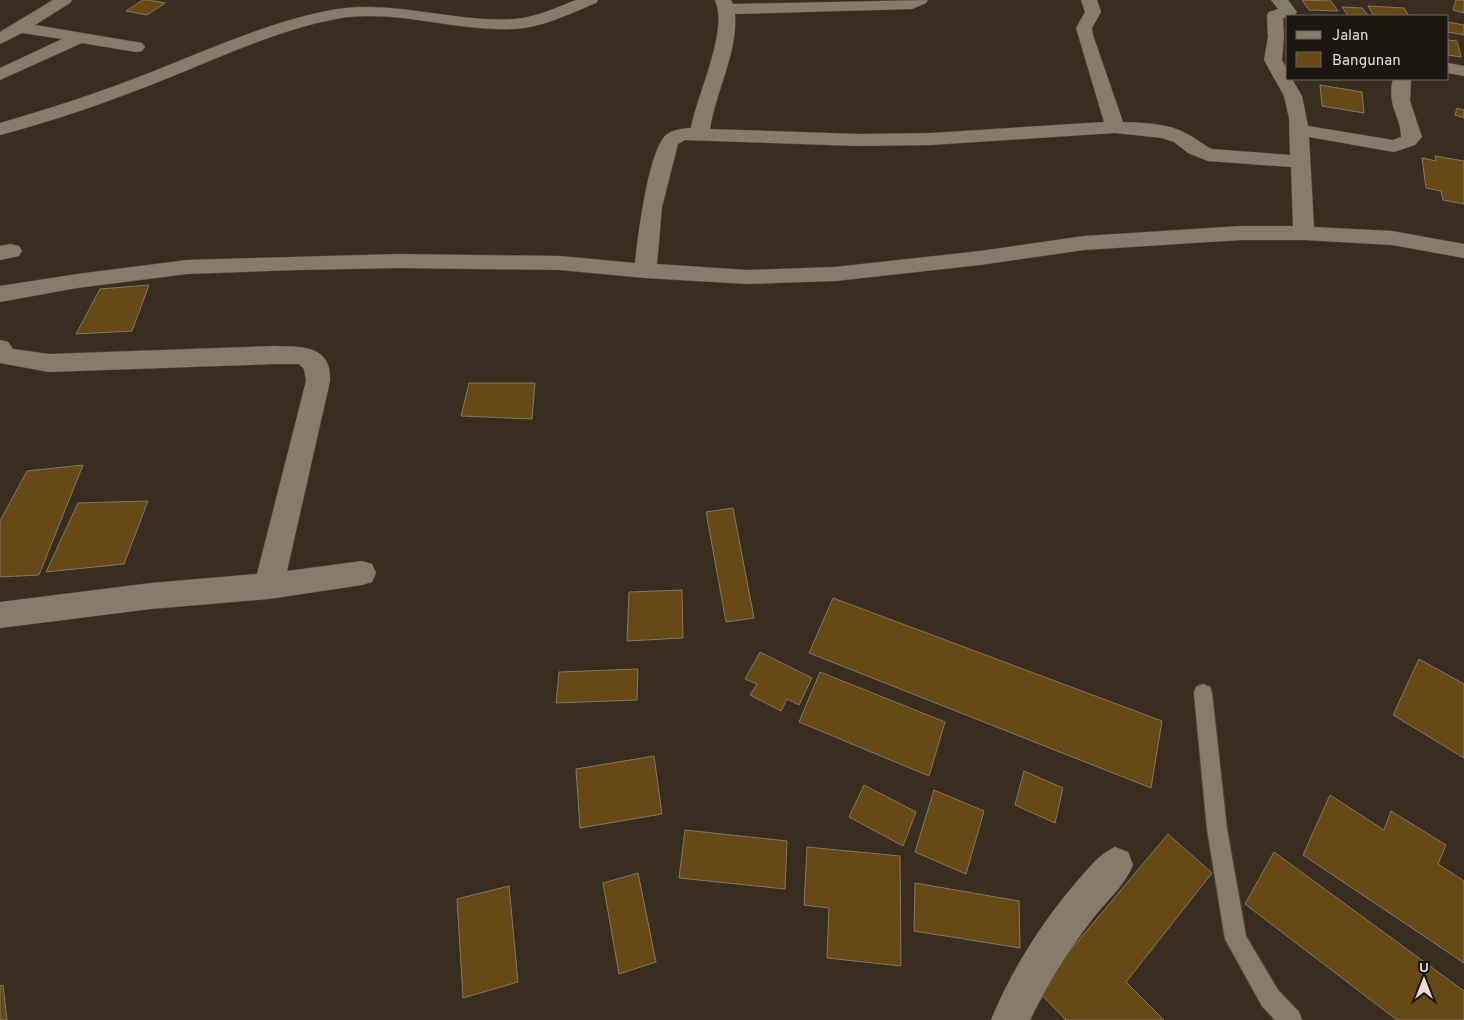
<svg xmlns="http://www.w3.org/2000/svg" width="1464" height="1020" font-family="Overpass,sans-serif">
  <rect width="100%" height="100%" fill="#382d1e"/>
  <path fill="#674916" stroke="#847867" d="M143 0H149L165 3 147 15 126 11Z
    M1302 0 1331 1 1338 11 1309 10Z
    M1456 0H1464V13L1453 10Z
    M1368 6 1404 8 1409 16H1374Z
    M1342 7 1362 8 1369 16H1348Z
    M1448 22 1464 25V35L1448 32Z
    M1448 40 1457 41 1461 57 1448 55Z
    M1320 85 1362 92 1364 113 1322 106Z
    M1457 108 1464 110V118L1455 115Z
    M1435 156 1464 161V204L1443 200 1441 191 1426 188 1422 158 1436 161Z
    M149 285 132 331 76 334 100 289Z
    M469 383H535L532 419 461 416Z
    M83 465 39 575 0 577V521L27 471Z
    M148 501 124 564 46 572 78 503Z
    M733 508 754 618 726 622 706 512Z
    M682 590 683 638 627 641 629 592Z
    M833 598 1162 721 1151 788 809 653Z
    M760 652 812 678 799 705 787 699 781 711 750 695 757 684 745 679Z
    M1419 659 1464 684V758L1393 715Z
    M638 669 637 700 556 703 559 672Z
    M820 672 945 722 929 776 799 722Z
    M654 756 662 814 580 828 576 769Z
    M1024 771 1063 788 1055 823 1015 805Z
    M864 785 916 812 903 846 849 817Z
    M934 790 984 811 966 874 915 852Z
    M1330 795 1384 830 1391 811 1446 845 1438 864 1464 881V963L1303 855Z
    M685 830 787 841 785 889 679 878Z
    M1168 834 1212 873 1126 982 1164 1020H1066L1037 990Z
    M807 847 900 856 901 966 827 958 829 908 804 905Z
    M1274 852 1464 991V1020H1397L1245 904Z
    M638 873 656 962 619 974 603 883Z
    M915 883 1019 901 1020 948 914 931Z
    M509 886 518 982 463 998 457 899Z
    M3 985 7 1020H0V986Z"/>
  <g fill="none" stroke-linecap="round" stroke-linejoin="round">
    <g stroke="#524a3d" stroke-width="2">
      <path id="lane" d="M1203 684 1210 687 1212 693 1227 829 1246 936 1278 990 1299 1012 1302 1020H1275L1262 1006 1225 939 1207 829 1194 693 1196 687Z"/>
    </g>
    <g stroke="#524a3d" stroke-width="1">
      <path id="street" d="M53 0H72L70 3 35 25 136 42 142 43 145 47 142 51 136 52 82 43 0 80V68L62 39 22 33 0 44V32Z
        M576 0H598L596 3C569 14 542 28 513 29 453 32 396 8 336 19 278 30 223 56 168 78 114 100 57 120 0 135V123C52 108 104 91 154 71 214 47 274 20 337 9 397 0 455 23 515 19 536 17 556 8 576 0Z
        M715 0H731L733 4 928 0 926 3 912 9 735 14C738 52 716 91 710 129L859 134 931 133 1104 122 1076 28 1085 12 1081 0H1097L1101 12 1092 28 1093 35 1123 122C1144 123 1170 123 1189 135 1197 139 1203 145 1212 149L1290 155 1289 118 1284 96 1264 60 1268 37 1267 15 1269 12 1278 9 1271 0H1288L1297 12 1295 15 1283 18 1284 37 1282 60 1288 71V79H1292L1302 96 1308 126 1393 140 1401 137C1401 116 1386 106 1393 79H1411L1410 101 1422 137 1415 145 1394 152 1309 137 1314 227 1392 231 1464 244V258L1392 245 1304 240H1241L1084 250 980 265 835 281 747 284 645 278 560 270 399 268 299 270 187 274 77 288 0 302V286L77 274 187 260 399 254 560 256 635 263C638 237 648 151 666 135 672 130 683 128 691 128 697 94 729 31 715 0ZM1115 133 1162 138 1174 142 1188 153 1208 161 1291 167 1293 226H1241L1084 236 980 251 835 267 747 270 657 264 662 207 677 148 678 144 685 140 859 146 931 145Z
        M1448 63 1464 66V76L1448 73Z
        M11 244 19 246 22 251 19 256 0 260V246Z
        M0 340 8 342 13 349 49 354 274 346C292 347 321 344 328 365 330 370 330 376 330 381L287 571 362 561 372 564 376 573 372 582 362 585 269 599 151 609 0 628V602L151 583 257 574 306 381 304 369 299 364H274L49 372 0 363Z
        M1115 847 1128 852 1133 865C1124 887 1105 902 1091 921 1067 952 1048 984 1030 1020H991C1012 969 1042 922 1078 880 1090 867 1099 854 1115 847Z"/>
    </g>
    <use href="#lane" fill="#877b6a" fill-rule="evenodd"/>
    <use href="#street" fill="#877b6a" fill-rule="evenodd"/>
  </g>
  <rect x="1286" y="15" width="162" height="65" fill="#1b1710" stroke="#6c675f"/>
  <rect x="1296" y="31" width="25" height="8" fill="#877b6a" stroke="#6c675f"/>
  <text x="1332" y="40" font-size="15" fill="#e5ded5">Jalan</text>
  <rect x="1296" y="52" width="25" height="15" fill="#674916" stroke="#6c675f"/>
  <text x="1332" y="65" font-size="15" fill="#e5ded5">Bangunan</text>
  <g transform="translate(1424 980)" stroke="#1b1710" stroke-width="4" paint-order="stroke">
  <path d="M0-4L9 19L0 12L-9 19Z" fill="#e5ded5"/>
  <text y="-8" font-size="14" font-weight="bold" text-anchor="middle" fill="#e5ded5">U</text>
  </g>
</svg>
